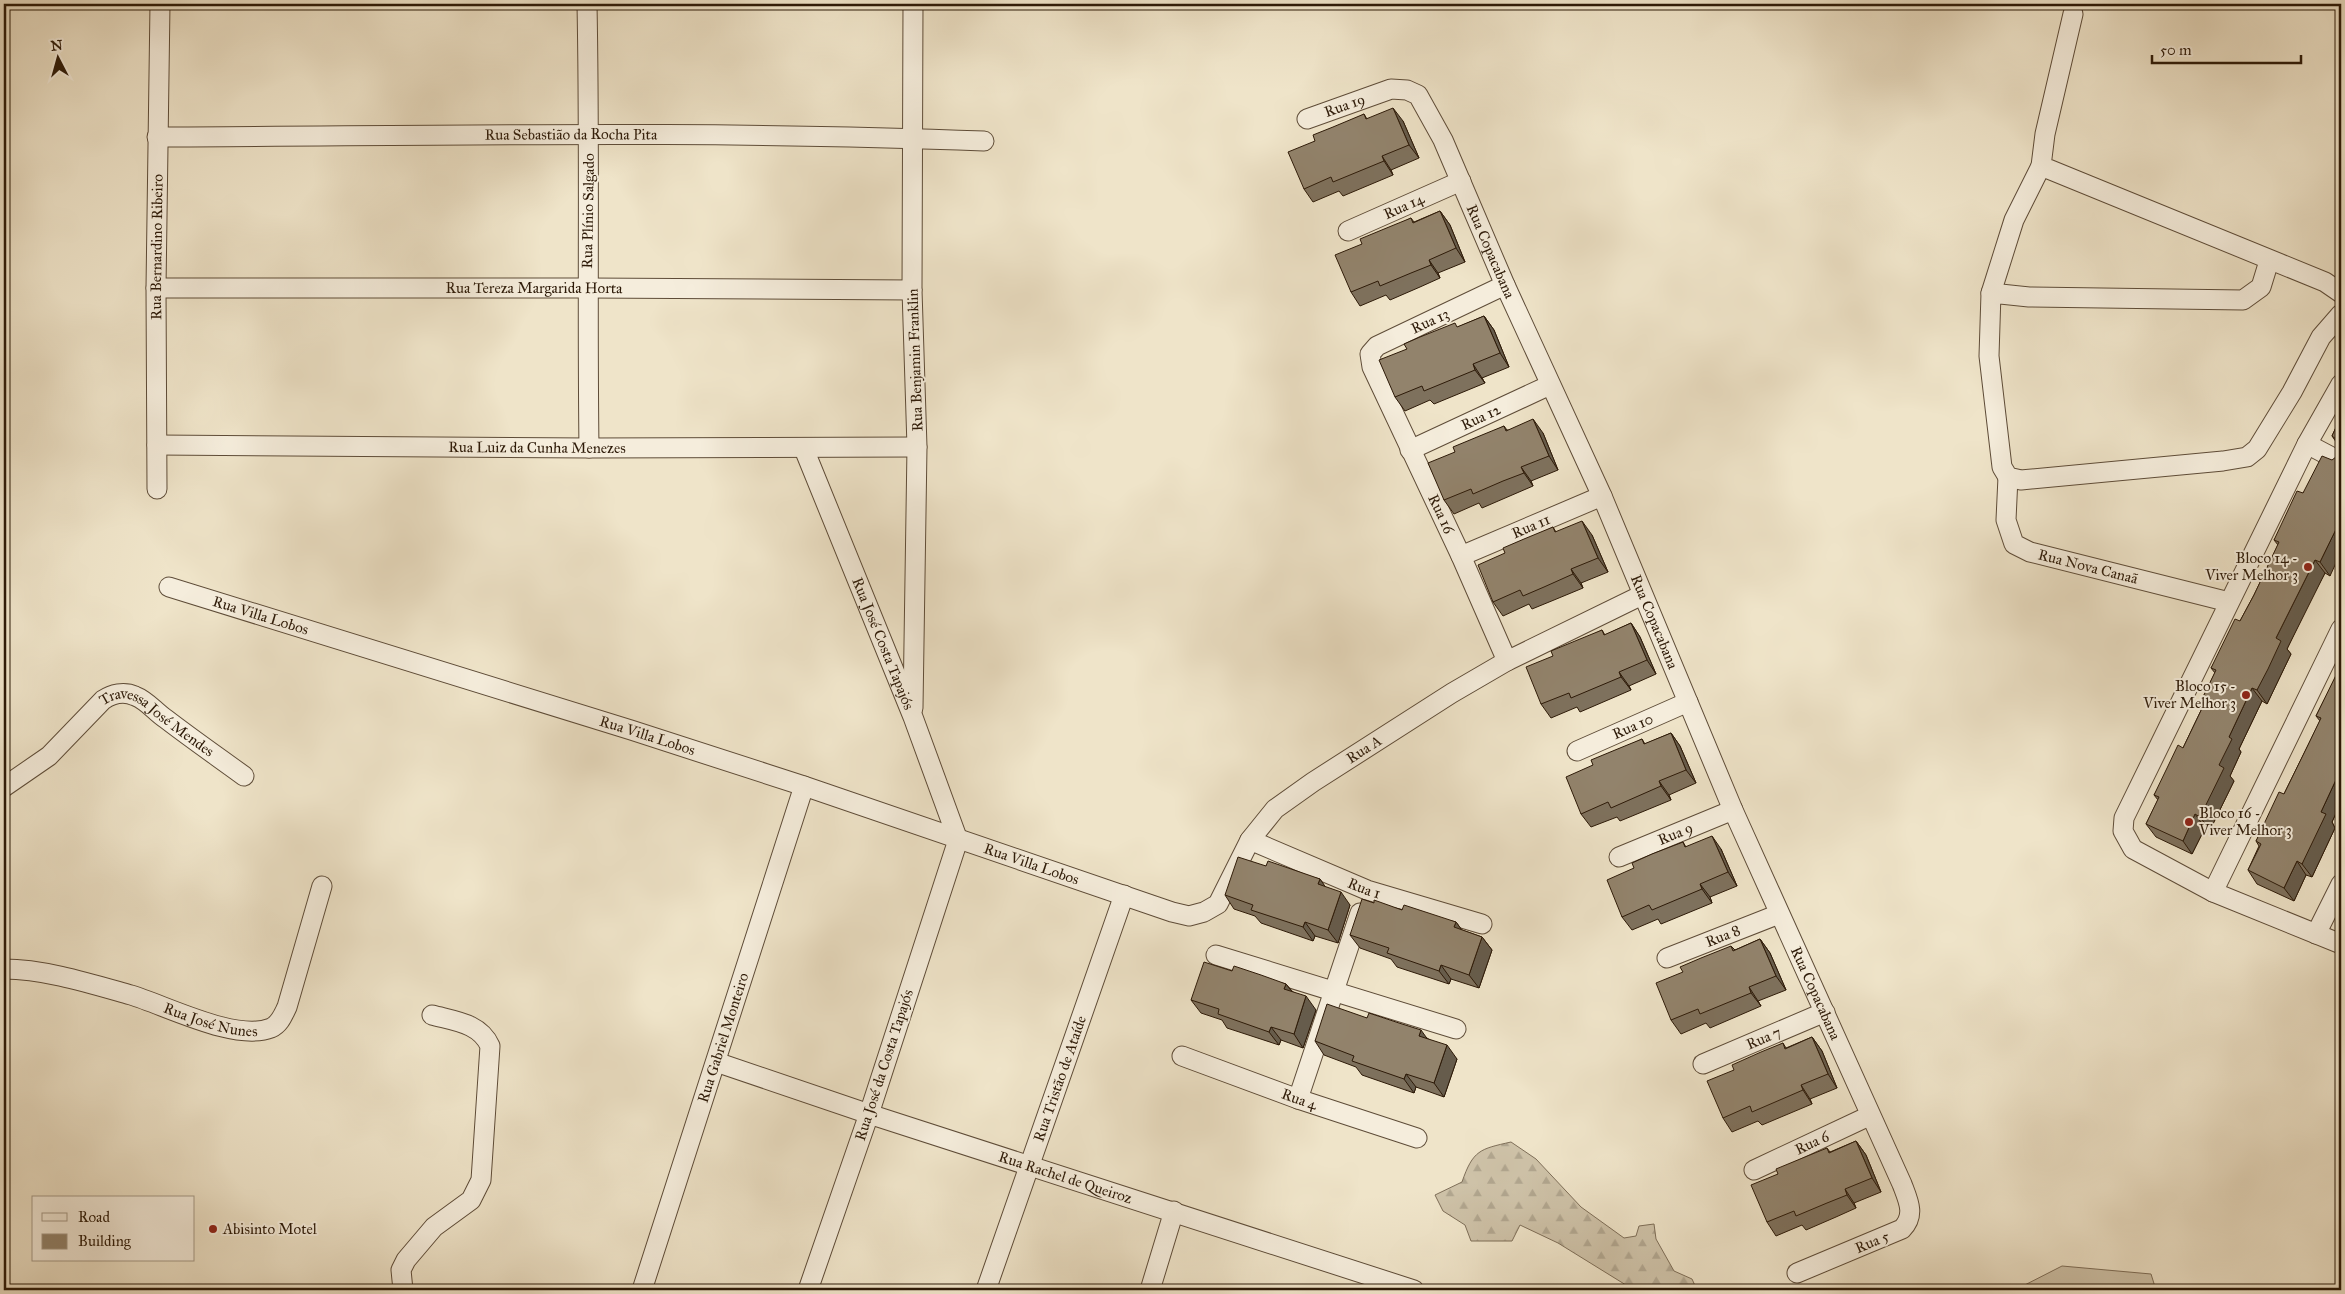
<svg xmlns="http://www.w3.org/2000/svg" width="2345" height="1294" font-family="'IM FELL Great Primer',serif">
  <defs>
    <pattern id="forest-firs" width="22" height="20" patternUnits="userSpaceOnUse" patternTransform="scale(1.25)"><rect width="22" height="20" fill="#cec2a8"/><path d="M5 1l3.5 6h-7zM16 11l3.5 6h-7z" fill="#b1a68f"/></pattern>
  </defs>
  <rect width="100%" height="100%" fill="#efe4c9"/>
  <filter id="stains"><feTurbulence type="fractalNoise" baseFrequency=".004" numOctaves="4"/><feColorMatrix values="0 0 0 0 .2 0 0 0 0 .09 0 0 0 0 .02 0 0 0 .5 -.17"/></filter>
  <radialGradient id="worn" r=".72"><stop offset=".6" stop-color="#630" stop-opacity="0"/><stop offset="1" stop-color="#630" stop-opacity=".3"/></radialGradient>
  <path fill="url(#forest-firs)" stroke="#7e6e58" d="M1511 1142 1536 1159 1581 1207 1624 1238 1636 1236 1639 1226 1654 1224 1656 1239 1674 1271 1692 1279 1697 1290H1634L1558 1243 1520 1225 1512 1241H1471L1465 1225 1443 1211 1435 1195 1462 1182C1473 1150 1480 1149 1511 1142Z"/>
  <path fill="#cec2a8" stroke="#7e6e58" d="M2062 1266 2151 1274 2156 1290H2015Z"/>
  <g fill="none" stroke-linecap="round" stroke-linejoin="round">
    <g stroke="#5e4c38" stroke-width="21">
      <g id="street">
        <path d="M587 4C590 152 587 300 589 448"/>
        <path d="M2073 14 2045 134 2041 166 2325 282 2341 293"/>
        <path id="s1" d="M1307 119 1391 89 1407 90 1418 95 1443 140 1505 285 1602 496 1733 810 1902 1184C1908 1200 1916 1215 1902 1229L1797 1273"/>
        <path id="s2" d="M157 137C433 136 709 130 984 141"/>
        <path id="s3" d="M1348 231 1461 181"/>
        <path d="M2269 261 2261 287 2243 300 2029 297 1991 293 1989 356 2002 467 2008 477 2021 480 2223 461 2247 457 2257 449 2292 392 2321 337 2341 314"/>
        <path id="s4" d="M1505 285 1377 346 1370 354 1372 367 1461 556 1507 661"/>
        <path id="s5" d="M156 288H587L912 290"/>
        <path d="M1991 293 2014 220 2041 166"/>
        <path d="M2341 384 2307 444 2124 818 2123 831 2133 849 2213 892 2341 944"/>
        <path d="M2307 444 2341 462"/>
        <path id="s6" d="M157 445 589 448 917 447"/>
        <path id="s7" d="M804 449 913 717 958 840 869 1114 808 1290"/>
        <path id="s8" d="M1410 450 1550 385"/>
        <path id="s9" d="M2008 477 2006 520 2014 544 2030 552 2229 602"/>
        <path id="s10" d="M157 489 156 288 160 4"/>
        <path id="s11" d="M1461 556 1602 496"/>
        <path id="s12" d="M169 587 631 730 804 786 1172 912 1189 916 1204 912 1218 904 1250 840 1275 809 1313 782 1452 693 1507 661 1642 595"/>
        <path d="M913 708 917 447 912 290 913 4"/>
        <path id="s13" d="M1577 751 1688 702"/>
        <path id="s14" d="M4 787 49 756 103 700C112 694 124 691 135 696 148 701 155 712 166 719 192 739 218 757 244 776"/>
        <path id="s15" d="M1250 840 1367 890 1482 924"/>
        <path id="s16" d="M1619 857 1733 810"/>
        <path d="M2213 892 2341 629"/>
        <path d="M2316 934 2341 884"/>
        <path d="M1216 955 1456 1029"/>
        <path id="s17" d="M1667 958 1779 914"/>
        <path id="s18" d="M4 969C45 969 92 984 131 995 167 1006 236 1042 271 1028 280 1024 283 1015 287 1007L322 886"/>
        <path id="s19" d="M1182 1056 1298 1099 1417 1138"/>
        <path id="s20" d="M716 1062 869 1114 1414 1290"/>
        <path id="s21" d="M1703 1064 1825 1012"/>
        <path d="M1298 1099 1360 913"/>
        <path id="s22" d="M1754 1170 1869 1116"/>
        <path d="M403 1290 401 1270 406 1260 434 1227 471 1200 481 1180 490 1046C480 1023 454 1021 432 1015"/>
        <path id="s23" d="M642 1290 804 786"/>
        <path id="s24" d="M986 1290 1124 895"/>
        <path d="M1150 1290 1174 1211"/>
      </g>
    </g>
    <use href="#street" stroke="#f5eddc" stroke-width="19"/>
  </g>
  <path fill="#7e715d" stroke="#2d1a08" d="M1364 114 1367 119 1403 121 1419 158 1391 170 1393 175 1343 196 1339 191 1313 202 1304 189 1315 141Z
    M1440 211 1450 225 1465 262 1438 273 1440 278 1420 287 1390 300 1386 295 1360 306 1351 292 1362 244 1411 218 1414 222Z
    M1484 316 1494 330 1509 367 1482 378 1485 383 1434 404 1430 400 1405 411 1395 397 1458 327Z
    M2341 403V449L2332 436 2340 419 2336 414Z
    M1504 426 1507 430 1543 433 1558 470 1531 481 1533 486 1482 508 1479 503 1454 514 1444 500 1455 452Z
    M2332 460 2330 576 2325 573 2311 599 2287 649 2291 654 2277 683 2267 704 2262 701 2239 749 2241 752 2230 776 2234 781 2210 830 2205 828 2192 854 2156 837 2146 824 2158 800 2154 795 2183 748 2206 700 2203 697 2215 673 2211 668 2240 621 2254 595 2278 545 2274 540 2303 493Z
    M1553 527 1556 532 1592 535 1608 572 1581 583 1583 588 1554 600 1532 609 1529 604 1503 616 1493 602 1505 553Z
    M1631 623 1640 637 1656 674 1629 686 1631 690 1580 712 1577 707 1551 718 1541 704 1553 656 1602 630 1605 635Z
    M2341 667V802L2332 822 2335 828 2312 877 2306 875 2294 901 2257 884 2248 870 2259 846 2256 841 2284 794 2320 721 2316 716Z
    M1671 733 1680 746 1696 783 1669 795 1671 800 1620 821 1617 817 1591 827 1581 814 1593 765 1642 739 1645 744Z
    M1683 842 1686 847 1721 849 1737 886 1710 897 1712 903 1661 924 1658 919 1632 930 1622 917 1634 868Z
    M1266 866 1320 879 1325 887 1350 905 1338 943 1315 936 1313 941 1261 923 1255 916 1234 909 1225 895Z
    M1374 903 1456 922 1462 930 1482 937 1492 950 1479 988 1451 979 1449 984 1397 967 1391 959 1360 948 1350 935Z
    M1760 939 1770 953 1786 990 1758 1001 1761 1006 1710 1028 1706 1023 1681 1034 1671 1020 1731 946 1735 950Z
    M1232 971 1286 984 1292 991 1316 1010 1303 1048 1281 1040 1279 1045 1227 1028 1222 1020 1201 1013 1191 1000Z
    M1367 1018 1427 1038 1457 1059 1444 1097 1416 1087 1414 1093 1362 1075 1356 1067 1324 1055 1315 1041Z
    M1812 1037 1822 1051 1837 1088 1810 1099 1812 1104 1762 1125 1758 1121 1732 1132 1723 1118 1734 1070 1783 1043 1786 1048Z
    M1856 1141 1866 1155 1881 1192 1854 1203 1856 1208 1836 1217 1806 1230 1802 1225 1776 1236 1767 1222 1778 1174 1827 1148 1830 1152Z"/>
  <path fill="#665c4c" stroke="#2d1a08" d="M1393 108 1403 121 1419 158 1409 145Z
    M1382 156 1391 170 1393 175 1384 161Z
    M1440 211 1450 225 1465 262 1456 248Z
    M1429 260 1438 273 1440 278 1431 265Z
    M1484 316 1494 330 1509 367 1500 353Z
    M1473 364 1482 378 1485 383 1475 370Z
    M1533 419 1543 433 1558 470 1549 456Z
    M1521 467 1531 481 1533 486 1524 473Z
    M2341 519V552L2330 576 2320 562Z
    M1582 521 1592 535 1608 572 1598 558Z
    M2315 560 2325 573 2287 649 2291 654 2267 704 2257 690 2276 638Z
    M1571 569 1581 583 1583 588 1573 574Z
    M1631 623 1640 637 1656 674 1647 660Z
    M1619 672 1629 686 1631 690 1621 677Z
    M2252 688 2262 701 2239 749 2241 752 2230 776 2234 781 2210 830 2200 817 2229 737Z
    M1671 733 1680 746 1696 783 1686 770Z
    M2341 769V802L2332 822 2335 828 2312 877 2302 864 2321 812Z
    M1659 781 1669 795 1671 800 1661 786Z
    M2195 814 2205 828 2192 854 2183 841Z
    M1712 836 1721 849 1737 886 1728 872Z
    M2297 861 2306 875 2294 901 2284 888Z
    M1320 879 1329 892 1318 884Z
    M1700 884 1710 897 1712 903 1702 889Z
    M1341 892 1350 905 1338 943 1328 930Z
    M1305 922 1315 936 1313 941 1303 927Z
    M1456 922 1466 936 1454 927Z
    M1482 937 1492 950 1479 988 1469 975Z
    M1760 939 1770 953 1786 990 1776 976Z
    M1441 965 1451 979 1449 984 1439 971Z
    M1286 984 1296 997 1284 989Z
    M1749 987 1758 1001 1761 1006 1751 993Z
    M1306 996 1316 1010 1303 1048 1294 1034Z
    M1271 1027 1281 1040 1279 1045 1269 1032Z
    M1421 1030 1431 1044 1419 1036Z
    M1812 1037 1822 1051 1837 1088 1828 1074Z
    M1447 1045 1457 1059 1444 1097 1434 1083Z
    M1406 1074 1416 1087 1414 1093 1404 1079Z
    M1801 1085 1810 1099 1812 1104 1803 1090Z
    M1856 1141 1866 1155 1881 1192 1872 1178Z
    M1845 1189 1854 1203 1856 1208 1847 1195Z"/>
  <path fill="#92836c" stroke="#2d1a08" d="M1393 108 1409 145 1382 156 1384 161 1333 182 1331 177 1304 189 1288 152 1315 141 1313 135 1333 127 1364 114 1366 119Z
    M1440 211 1456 248 1429 260 1431 265 1411 273 1380 286 1378 281 1351 292 1335 255 1362 244 1360 239 1389 227 1411 218 1413 223Z
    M1484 316 1500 353 1473 364 1475 370 1424 391 1422 386 1395 397 1379 360 1407 349 1404 344 1420 337 1455 323 1457 327Z
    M2341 403V445V443L2332 436 2341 416 2336 414Z
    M1533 419 1549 456 1521 467 1524 473 1503 481 1473 494 1471 489 1444 500 1428 463 1455 452 1453 447 1482 435 1504 426 1506 431Z
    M2341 453V506L2339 510 2341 511V519L2320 562 2315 560 2276 638 2281 641 2268 669 2257 690 2252 688 2229 737 2232 739 2219 765 2224 768 2200 817 2195 814 2183 841 2146 824 2159 797 2154 795 2168 766 2178 745 2183 748 2207 698 2203 697 2216 670 2211 668 2235 619 2240 621 2254 595 2279 542 2274 540 2297 491 2303 493 2322 456 2332 460Z
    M1582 521 1598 558 1571 569 1573 574 1544 587 1523 596 1520 590 1493 602 1478 565 1505 553 1503 548 1524 539 1553 527 1555 532Z
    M1631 623 1647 660 1619 672 1621 677 1571 698 1569 693 1541 704 1526 667 1553 656 1551 651 1580 639 1602 630 1604 635Z
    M2340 667H2341V769L2321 812 2326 814 2302 864 2297 861 2284 888 2248 870 2261 844 2256 841 2279 792 2284 794 2308 745 2321 718 2316 716Z
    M1671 733 1686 770 1659 781 1661 786 1611 808 1608 802 1581 814 1566 777 1593 765 1591 760 1620 748 1642 739 1644 744Z
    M1712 836 1728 872 1700 884 1702 889 1652 910 1649 905 1622 917 1607 880 1634 868 1632 863 1652 854 1683 842 1685 847Z
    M1238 857 1266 866 1268 861 1320 879 1318 884 1341 892 1328 930 1305 922 1303 927 1251 910 1253 905 1225 895Z
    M1362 899 1374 903V900L1402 910 1404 905 1456 922 1454 927 1482 937 1469 975 1441 965 1439 971 1387 953 1389 948 1350 935Z
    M1760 939 1776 976 1749 987 1751 993 1700 1014 1698 1009 1671 1020 1656 983 1683 972 1680 967 1701 958 1731 946 1733 951Z
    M1204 962 1232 971 1234 966 1261 975 1286 984 1284 989 1306 996 1294 1034 1271 1027 1269 1032 1218 1014 1219 1009 1191 1000Z
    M1327 1004 1367 1018 1369 1013 1399 1023 1421 1030 1419 1036 1447 1045 1434 1083 1406 1074 1404 1079 1352 1061 1354 1056 1315 1041Z
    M1812 1037 1828 1074 1801 1085 1803 1090 1752 1112 1750 1106 1723 1118 1707 1081 1734 1070 1732 1065 1761 1052 1783 1043 1785 1049Z
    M1856 1141 1872 1178 1845 1189 1847 1195 1827 1203 1796 1216 1794 1211 1767 1222 1751 1185 1778 1174 1776 1169 1805 1157 1827 1148 1829 1153Z"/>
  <g fill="#8f2418" stroke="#f5eddc" stroke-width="2">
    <circle cx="2308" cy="567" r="5"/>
    <circle cx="2246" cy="695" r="5"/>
    <circle cx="2189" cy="822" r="5"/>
    <circle cx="213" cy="1229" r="5"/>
  </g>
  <g text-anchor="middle" stroke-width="4" stroke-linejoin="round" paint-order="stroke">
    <g font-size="15" fill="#2d1a08" stroke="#f5eddc">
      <text dy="5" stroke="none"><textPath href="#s1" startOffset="40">Rua 19</textPath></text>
      <text dy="5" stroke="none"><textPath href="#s2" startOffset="414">Rua Sebastião da Rocha Pita</textPath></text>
      <text dy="5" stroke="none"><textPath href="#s3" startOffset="61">Rua 14</textPath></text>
      <text transform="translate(588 211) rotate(-89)" y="5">Rua Plínio Salgado</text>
      <text dy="5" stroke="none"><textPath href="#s10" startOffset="242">Rua Bernardino Ribeiro</textPath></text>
      <text dy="5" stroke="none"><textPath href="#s1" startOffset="290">Rua Copacabana</textPath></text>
      <text dy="5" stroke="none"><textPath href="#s5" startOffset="378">Rua Tereza Margarida Horta</textPath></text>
      <text transform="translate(1430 321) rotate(-25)" y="5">Rua 13</text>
      <text transform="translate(915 360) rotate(-92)" y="5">Rua Benjamin Franklin</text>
      <text dy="5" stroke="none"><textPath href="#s8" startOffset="78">Rua 12</textPath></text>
      <text dy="5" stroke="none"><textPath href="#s6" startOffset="380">Rua Luiz da Cunha Menezes</textPath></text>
      <text dy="5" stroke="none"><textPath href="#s4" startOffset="328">Rua 16</textPath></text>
      <text dy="5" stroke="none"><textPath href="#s11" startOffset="76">Rua 11</textPath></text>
      <text dy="5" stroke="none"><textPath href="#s9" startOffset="146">Rua Nova Canaã</textPath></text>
      <text dy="5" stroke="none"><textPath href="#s12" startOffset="96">Rua Villa Lobos</textPath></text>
      <text dy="5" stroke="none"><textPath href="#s1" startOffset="695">Rua Copacabana</textPath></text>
      <text dy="5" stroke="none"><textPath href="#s7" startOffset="210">Rua José Costa Tapajós</textPath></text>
      <text dy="5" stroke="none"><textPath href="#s13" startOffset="61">Rua 10</textPath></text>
      <text dy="5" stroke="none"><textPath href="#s14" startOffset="196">Travessa José Mendes</textPath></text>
      <text dy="5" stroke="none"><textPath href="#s12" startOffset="501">Rua Villa Lobos</textPath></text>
      <text dy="5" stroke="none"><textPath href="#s12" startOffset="1322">Rua A</textPath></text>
      <text dy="5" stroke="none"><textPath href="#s16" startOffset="61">Rua 9</textPath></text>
      <text dy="5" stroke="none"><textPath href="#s12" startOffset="906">Rua Villa Lobos</textPath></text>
      <text dy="5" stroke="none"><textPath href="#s15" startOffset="124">Rua 1</textPath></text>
      <text dy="5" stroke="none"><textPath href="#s17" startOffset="60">Rua 8</textPath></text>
      <text dy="5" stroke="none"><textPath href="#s1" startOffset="1100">Rua Copacabana</textPath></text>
      <text dy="5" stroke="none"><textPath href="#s18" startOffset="214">Rua José Nunes</textPath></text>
      <text dy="5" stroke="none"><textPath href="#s23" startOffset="265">Rua Gabriel Monteiro</textPath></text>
      <text dy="5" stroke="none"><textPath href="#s21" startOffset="66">Rua 7</textPath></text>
      <text transform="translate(884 1065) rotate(-72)" y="5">Rua José da Costa Tapajós</text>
      <text dy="5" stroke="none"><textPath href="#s24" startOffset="224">Rua Tristão de Ataíde</textPath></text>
      <text dy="5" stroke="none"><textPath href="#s19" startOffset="125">Rua 4</textPath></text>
      <text dy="5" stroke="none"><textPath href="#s22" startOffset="64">Rua 6</textPath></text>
      <text dy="5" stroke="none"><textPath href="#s20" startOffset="368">Rua Rachel de Queiroz</textPath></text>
      <text transform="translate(1872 1242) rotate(-23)" y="5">Rua 5</text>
    </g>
    <g font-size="15" fill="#2d1a08" stroke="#f5eddc" text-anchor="end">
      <text x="2298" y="563">Bloco 14 -<tspan x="2298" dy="17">Viver Melhor 3</tspan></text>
      <text x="2236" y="691">Bloco 15 -<tspan x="2236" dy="17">Viver Melhor 3</tspan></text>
      <text x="2199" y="818" text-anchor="start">Bloco 16 -<tspan x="2199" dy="17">Viver Melhor 3</tspan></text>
      <text x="223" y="1234" text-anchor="start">Abisinto Motel</text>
    </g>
  </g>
  <rect width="2345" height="1294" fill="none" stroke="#efe4c9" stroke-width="20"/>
  <rect x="5" y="5" width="2335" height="1284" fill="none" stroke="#2d1a08" stroke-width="2.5"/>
  <rect x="10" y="10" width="2325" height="1274" fill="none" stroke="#2d1a08"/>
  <rect x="32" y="1196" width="162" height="65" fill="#f5eddc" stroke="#a59987"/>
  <rect x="42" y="1213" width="25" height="8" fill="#f5eddc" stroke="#a59987"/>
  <text x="78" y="1222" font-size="15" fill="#2d1a08">Road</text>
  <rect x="42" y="1234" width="25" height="15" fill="#92836c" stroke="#a59987"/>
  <text x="78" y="1246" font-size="15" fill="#2d1a08">Building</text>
  <g transform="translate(58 58) rotate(354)" stroke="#f5eddc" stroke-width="4" paint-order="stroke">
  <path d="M0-4L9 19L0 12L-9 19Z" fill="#2d1a08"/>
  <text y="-8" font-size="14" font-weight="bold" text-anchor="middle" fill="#2d1a08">N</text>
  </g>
  <path d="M2152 55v8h149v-8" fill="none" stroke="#2d1a08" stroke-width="2.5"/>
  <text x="2160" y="55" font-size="15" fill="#2d1a08" stroke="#f5eddc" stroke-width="4" paint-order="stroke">50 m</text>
  <rect width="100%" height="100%" filter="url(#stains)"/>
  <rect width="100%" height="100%" fill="url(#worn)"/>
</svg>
